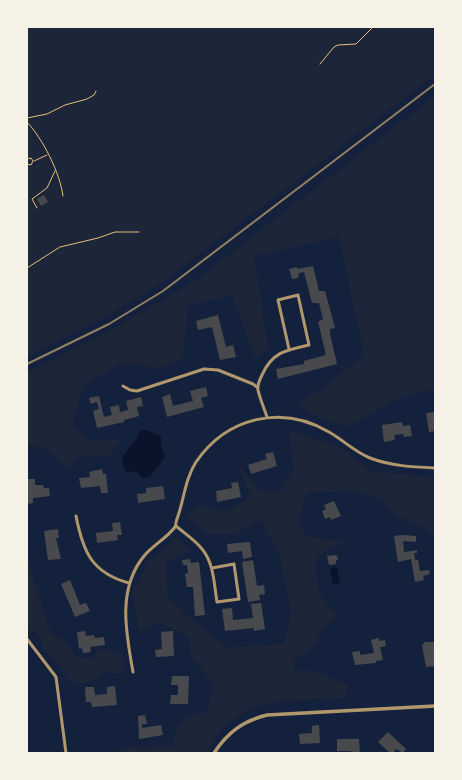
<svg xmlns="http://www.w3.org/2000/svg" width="462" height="780" font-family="'Source Sans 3',sans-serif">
  <rect width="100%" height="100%" fill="#14213d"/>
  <path fill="#1d2539" d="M27 27H435V75L159 285 110 314 27 357Z
    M435 96V388L406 396 345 427 319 417 297 405 325 386 364 355 339 237 254 256 268 349 255 358 232 296 188 305 183 359 159 369 124 362 84 385 72 426 90 440H121L109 456 80 457 68 470 48 450 27 444V372L108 332 197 279Z
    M289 430 341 447 371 471 415 475 435 479V538L425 529 407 521 388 509 384 500 354 490 307 493 299 520 306 536 346 542 324 551 316 560C316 591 317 593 338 616L320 633 315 645 294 660V670L317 672 349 686 344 698 273 702 252 708 222 728 206 753H118L116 751 133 747 172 746C181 717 178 720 207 712L213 687 204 672 191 658 189 637 158 622 139 632 132 592 149 561 177 537 191 551 166 562 168 598 207 632 229 648 284 643 291 612 279 554 261 520 235 534H208L187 517 200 506 226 512 251 497 236 461 259 490 281 491 294 470Z
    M27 558 51 634C56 637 62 638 65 641 71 646 71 655 78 657 82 658 90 659 94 657 95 656 96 653 98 652 107 647 125 651 125 663 125 668 123 670 120 674L105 672 87 683H74L69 680 60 665 45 651 37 633 27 630Z"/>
  <path fill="#0b132b" d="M146 430 161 436V444L165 457 150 477 142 478 137 472 125 471C118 456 126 452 134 443 137 439 137 435 140 431Z
    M337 567 340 583 333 584 330 568Z"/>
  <path fill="#48494c" d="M44 195 48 202 41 206 37 199Z
    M313 266 319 291H325L335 328 330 329V334L337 364 278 379 276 369 304 364V361L326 355 318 322 323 319 319 303H312L304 272 299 273 298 278 292 279 289 269 297 267V269Z
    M218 315 226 347 233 345 236 357 220 360 212 327 198 330 196 321Z
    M206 387 208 396 201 398 204 407 167 417 162 397 170 394 173 406 193 401 190 391Z
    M99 396 104 417 112 415 110 407 119 405 120 412 128 410 126 401 141 397 143 406 137 407 139 416 124 420V422L97 428 93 411 99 409 97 402 91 404 89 398Z
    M435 412V431L429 432 426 413Z
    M402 422 403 426 410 425 412 436 404 437 403 434 394 435 395 440 384 442 382 425Z
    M273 452 277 466 251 474 248 465 267 459 265 454Z
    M102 469 103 474H106L108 493H101L100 486 81 488 79 478 90 477 89 472Z
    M27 479H35V485H43L44 488H49L50 496 33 498V503L27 504Z
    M238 482 241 497 217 502 216 491 232 488 231 483Z
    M163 486 165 499 138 503 137 494 146 493V488Z
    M334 501 341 516 331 520 330 517 325 519 322 511 326 509 324 505Z
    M120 522 122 535H117L118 540 97 543 96 533 113 531 112 523Z
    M58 529 59 538H56L61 559 48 560 44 531Z
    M402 535 416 536V542L403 541 404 552 417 550V553H414L415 560H418L420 571 429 570 430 574 423 576 424 580 415 582 411 559 398 562 394 536Z
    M250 542 252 557 243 559 242 551 228 553 227 544Z
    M337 555 338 560H336V564L329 565 327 556Z
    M190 559 191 563 199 562 205 615 195 616 193 587H187L185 574 188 573 187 565H183L182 560Z
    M253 560 257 586 264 585 265 594 259 595 260 600 248 602 242 562Z
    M70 580 80 605 86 603 90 611 75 617 61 584Z
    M261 603 265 629 254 631V628L225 631 222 609 232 608 233 620 253 618 251 604Z
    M85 631 86 636 94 635 95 638 104 637 105 645 90 647 91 652 83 653 82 648 79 649 77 632Z
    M173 631 174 656 156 657 155 650 162 649 161 632Z
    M379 638V641L385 640 386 646 380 647 383 660 376 661V663L355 665 352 652 360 651V655L374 653 371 640Z
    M425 642H435V666L426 667 422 645Z
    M172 676H189L188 704H170L171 695H178V685H171Z
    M115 686 117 705 92 707 91 702H86L85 687H94L95 695 107 694V687Z
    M145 715 147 724H142V728L161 725 163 735 139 739 138 716Z
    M319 725 320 743 300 744 299 734 312 733V726Z
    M388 732 406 749 403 753 396 749 393 753H390L378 742Z
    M337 739H359L360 753H352L351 751H337Z"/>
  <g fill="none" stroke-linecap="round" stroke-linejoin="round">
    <path stroke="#e5c07b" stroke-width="1" d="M320 64 334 47 338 45 356 44 373 27
      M27 118 47 114 65 105 87 99 94 95 96 91
      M27 122C43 139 60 173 63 196
      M27 159 31 158 33 161 31 165 27 164
      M34 161 47 155
      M37 208 32 199 47 188 55 171
      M27 268 60 247 98 238 115 232H139"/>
    <path stroke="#b1986c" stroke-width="3" d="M123 386 130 390 137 391 204 369 218 370 253 384 258 388
      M267 417C264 408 260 399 258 390 257 385 260 379 262 375 272 352 286 350 309 345L298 295 278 300 289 349
      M76 516C83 552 92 573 129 583
      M176 526C184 533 195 540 202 549 214 563 214 584 217 602L239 599 234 564 212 568
      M27 639 56 677 66 753
      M133 672C126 633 117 589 144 556 153 545 167 538 175 527 176 525 176 521 177 519 184 500 185 479 196 462 227 417 282 404 329 432 343 440 355 452 370 458 391 466 413 467 435 468"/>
    <path stroke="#b1986c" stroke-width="3.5" d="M214 753C228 732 243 721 267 715L435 706"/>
    <path stroke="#918062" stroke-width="2" d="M27 364 109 324 163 291 435 84"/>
  </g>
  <rect width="462" height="780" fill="none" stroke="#f6f1e7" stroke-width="56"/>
</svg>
